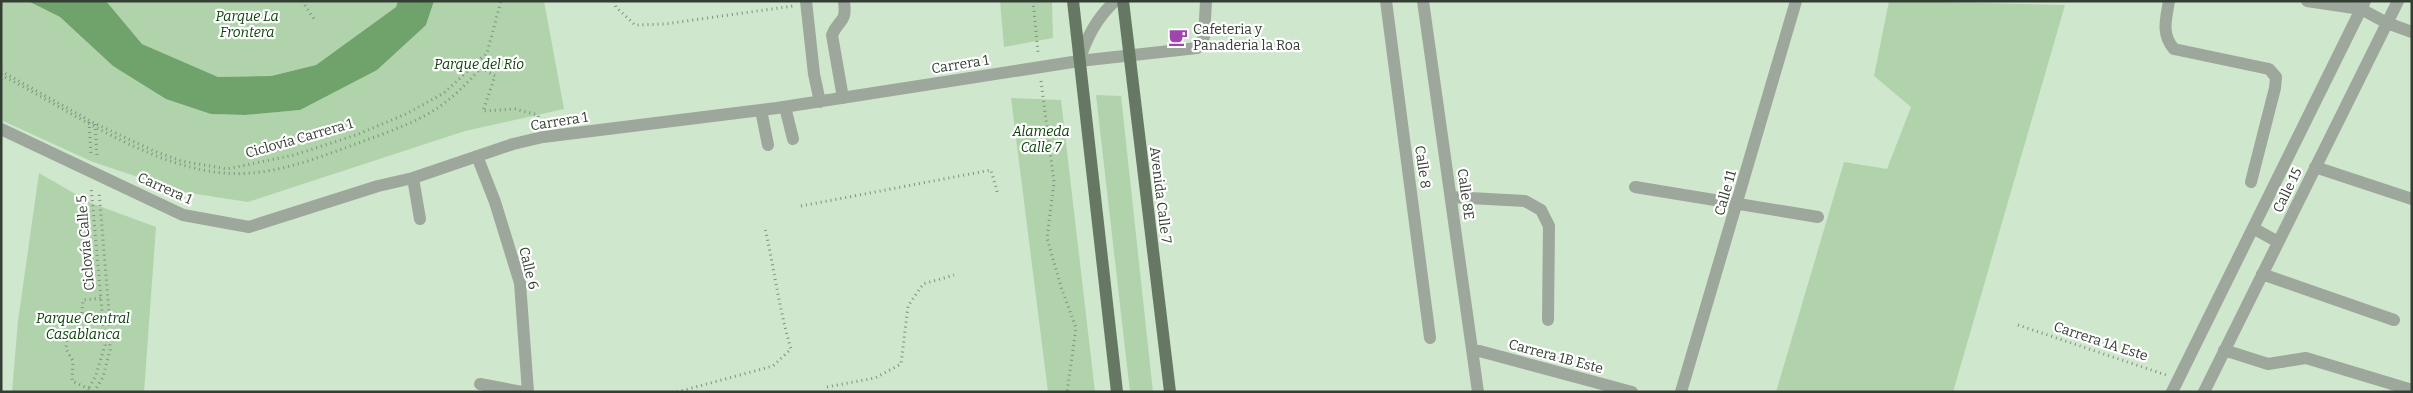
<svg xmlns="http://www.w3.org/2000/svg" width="2413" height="393" font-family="Bitter,serif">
  <rect width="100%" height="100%" fill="#cfe7cc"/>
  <path fill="#b0d3ac" d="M1 1H28L60 17 113 66 211 114 245 115 300 110 426 25 434 1H544L564 109 465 131 248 202 183 192 93 162 1 120Z
    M106 1H398L396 7 316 65 271 76 218 77 142 44Z
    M1000 1H1052L1053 38 1004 47Z
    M1889 1 2065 5 1953 392H1776L1844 162 1887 169 1911 107 1874 76Z
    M1096 95 1121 96 1153 392H1130Z
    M1011 98 1061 100 1095 392H1048Z
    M39 173 91 203 156 227 144 392H12L18 321Z"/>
  <path fill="#70a36b" d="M28 1H106L142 44 218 77 271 76 316 65 396 7 398 1H434L426 25 377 70 300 110 245 115 211 114 166 99 113 66 60 17Z"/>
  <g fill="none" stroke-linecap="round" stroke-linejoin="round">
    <path stroke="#81917f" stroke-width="3" stroke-dasharray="1 4" stroke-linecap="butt" d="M302 1 314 19
      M614 1 616 7 635 25 665 24 793 6
      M1033 1 1038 52
      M1 71 94 123 154 151 181 161 227 169 294 155 356 135 406 114 444 93 487 53 501 1
      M1 75C74 112 168 181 251 173 287 170 320 157 353 145 382 134 414 124 439 107 455 96 468 82 481 68L495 76 483 111 515 109 538 115 540 124
      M1041 81 1054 182 1047 238 1061 287 1076 328 1067 392
      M89 122 91 155
      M95 124 97 157
      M801 206 991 170 998 195
      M2018 325 2166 375
      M827 387 875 378 901 364 908 306 923 284 954 275
      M89 389 72 381 73 361 66 349 67 336 81 324 83 300 102 298
      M87 392 96 375 105 345 91 186
      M94 392 103 377 110 350 109 312 99 191
      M677 392 773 366 791 349C779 309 774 268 765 228"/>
    <path stroke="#9da79c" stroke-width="12" d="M806 1 814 74 820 102
      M1386 1 1430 338
      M1423 1 1478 392
      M2169 1C2166 19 2161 34 2174 49L2269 69 2276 77 2275 88 2251 182
      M2307 1 2361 9 2387 23 2412 32
      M1079 61C1087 37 1096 19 1115 1
      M843 98 832 35C839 18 847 24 844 1
      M785 107 793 139
      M761 110 768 145
      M1 129 183 215 249 227 378 186 413 178 513 144 543 137 777 108 1079 61 1197 48 1204 37 1206 1
      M477 156 495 202 520 283 528 392
      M2315 167 2412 199
      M413 178 420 219
      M1635 187 1818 217
      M1451 197 1525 201 1541 210 1549 226 1548 320
      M2253 228 2278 242
      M2262 274 2394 320
      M1472 349 1632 392
      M2224 350 2268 364 2306 358 2412 390
      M480 384 522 392
      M1681 392 1796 1
      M2172 392 2365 1
      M2204 392 2398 1"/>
    <path stroke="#667864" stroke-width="12" d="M1073 1 1117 392
      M1123 1 1170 392"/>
  </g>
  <defs>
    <g id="cafe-bare" transform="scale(1.5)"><path d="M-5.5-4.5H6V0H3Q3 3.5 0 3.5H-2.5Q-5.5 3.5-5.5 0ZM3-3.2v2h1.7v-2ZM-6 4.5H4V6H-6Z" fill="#a044ae" stroke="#fff" stroke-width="2.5" paint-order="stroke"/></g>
  </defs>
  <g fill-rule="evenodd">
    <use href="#cafe-bare" x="1178" y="37"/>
  </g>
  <g text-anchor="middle" stroke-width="4.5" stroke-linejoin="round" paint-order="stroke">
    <g font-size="14" font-style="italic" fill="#0c4309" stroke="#fff">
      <text x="247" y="21">Parque La<tspan x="247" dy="16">Frontera</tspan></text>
      <text x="479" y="69">Parque del Río</text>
      <text x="1041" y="136">Alameda<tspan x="1041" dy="16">Calle 7</tspan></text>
      <text x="83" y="323">Parque Central<tspan x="83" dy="16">Casablanca</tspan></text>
    </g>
    <g font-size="14" fill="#353e34" stroke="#fff" text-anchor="start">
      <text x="1193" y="34">Cafeteria y<tspan x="1193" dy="16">Panaderia la Roa</tspan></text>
    </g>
    <g font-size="14" fill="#353e34" stroke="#fff">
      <text transform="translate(960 64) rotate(-9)" y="5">Carrera 1</text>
      <text transform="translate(559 121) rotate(-9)" y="5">Carrera 1</text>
      <text transform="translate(299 138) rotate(-16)" y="5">Ciclovía Carrera 1</text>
      <text transform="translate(1423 167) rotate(82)" y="5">Calle 8</text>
      <text transform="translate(165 188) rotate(24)" y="5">Carrera 1</text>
      <text transform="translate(2287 190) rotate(-64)" y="5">Calle 15</text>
      <text transform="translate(1725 193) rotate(-74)" y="5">Calle 11</text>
      <text transform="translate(1466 194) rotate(82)" y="5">Calle 8E</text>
      <text transform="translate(1161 195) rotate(83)" y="5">Avenida Calle 7</text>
      <text transform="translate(85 243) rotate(-95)" y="5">Ciclovía Calle 5</text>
      <text transform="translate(529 268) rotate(76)" y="5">Calle 6</text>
      <text transform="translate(2101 341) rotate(18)" y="5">Carrera 1A Este</text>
      <text transform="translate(1556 356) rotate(15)" y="5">Carrera 1B Este</text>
    </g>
  </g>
  <rect width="2413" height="393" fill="none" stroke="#353e34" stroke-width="5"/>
</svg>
